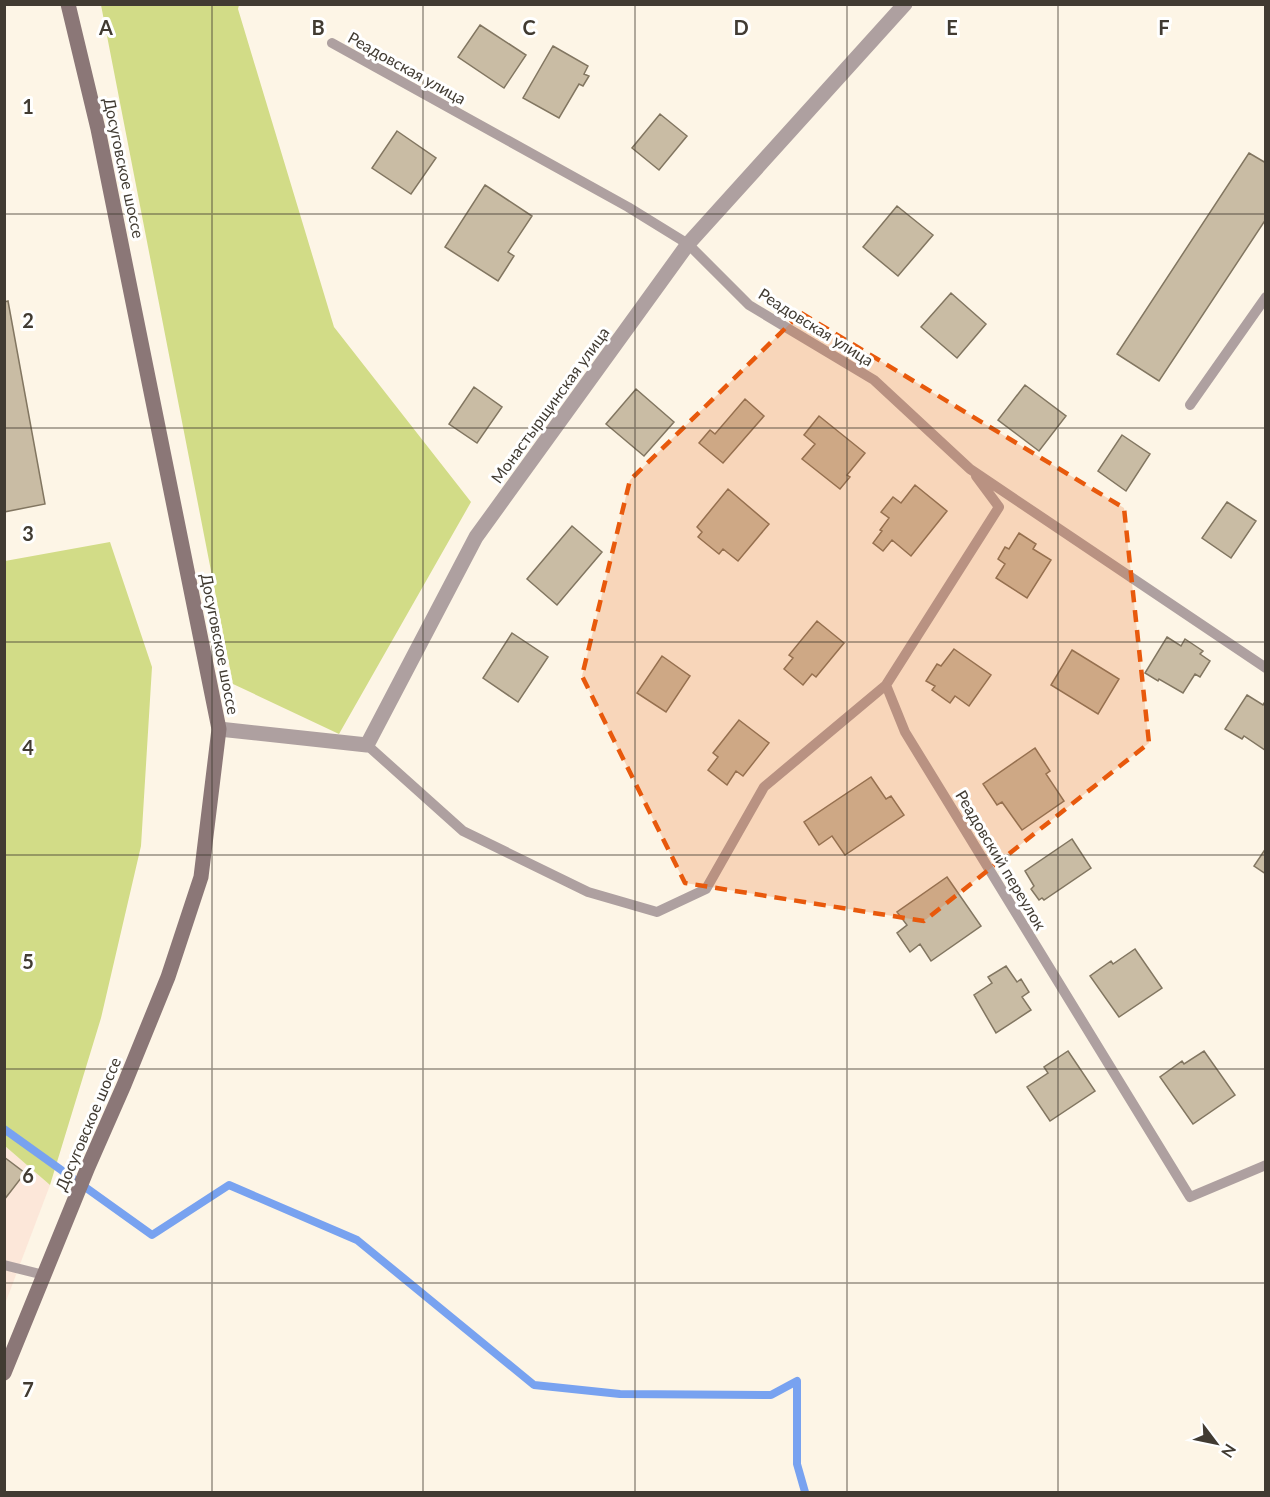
<svg xmlns="http://www.w3.org/2000/svg" width="1270" height="1497" font-family="Lato,sans-serif">
  <rect width="100%" height="100%" fill="#fdf5e6"/>
  <path fill="#fce7d9" d="M5 1146 50 1185 5 1304Z"/>
  <path fill="#d2dc87" d="M101 5H239L238 9 334 327 471 502 339 734 233 684Z
    M110 542 152 667 141 846 101 1018 50 1185 5 1146V561Z"/>
  <g fill="none" stroke-linecap="round" stroke-linejoin="round">
    <path stroke="#78a2f0" stroke-width="8" d="M4 1129 152 1235 229 1185 357 1240 534 1385 620 1394 771 1395 797 1381V1464L805 1492"/>
  </g>
  <path fill="#c9bca4" stroke="#827661" stroke-width="1.5" d="M480 25 526 55 504 88 458 57Z
    M553 46 588 66 584 74 589 76 583 86 579 84 559 118 523 98Z
    M660 114 687 136 659 170 632 148Z
    M397 131 436 158 411 194 372 168Z
    M1249 153 1266 163V219L1159 381 1117 354Z
    M485 185 532 216 508 252 514 256 498 281 445 247Z
    M897 206 933 235 898 276 863 247Z
    M951 293 986 324 957 358 921 327Z
    M8 301 45 504 4 512V302Z
    M1025 385 1066 416 1039 451 998 420Z
    M474 387 502 407 477 443 449 424Z
    M636 389 674 422 644 456 606 424Z
    M745 399 764 416 723 463 699 443 710 430 715 434Z
    M819 416 865 453 847 475 850 477 840 489 802 459 815 444 804 435Z
    M1122 435 1150 454 1126 491 1098 471Z
    M915 485 947 511 911 556 892 540 883 551 873 543 882 531 880 530 889 518 881 512 893 497 901 503Z
    M728 489 769 524 738 561 723 549 719 554 698 537 702 532 697 527Z
    M1227 502 1256 521 1231 558 1202 538Z
    M572 526 602 552 557 605 527 579Z
    M1019 533 1036 544 1033 549 1051 560 1027 598 996 578 1005 564 998 559 1005 547 1009 549Z
    M817 621 844 643 816 677 812 674 803 685 784 669 793 658 789 655Z
    M512 633 548 657 518 702 483 678Z
    M1167 637 1181 646 1185 639 1203 651 1200 654 1210 661 1200 677 1195 674 1183 693 1159 679 1158 681 1145 673Z
    M954 649 991 675 969 706 955 696 950 703 932 690 935 686 926 681 937 664 941 666Z
    M1072 650 1119 679 1098 714 1051 685Z
    M662 656 690 676 666 712 637 693Z
    M1247 695 1263 705 1266 700 1265 750 1244 736 1242 739 1225 729Z
    M739 720 769 743 743 776 736 771 727 785 708 770 718 757 713 753Z
    M1035 748 1050 771 1046 774 1064 801 1022 830 1002 802 997 805 983 784Z
    M871 777 886 799 891 796 904 815 845 855 832 836 819 845 804 822Z
    M1072 839 1091 868 1044 900 1042 898 1039 900 1031 889 1034 886 1025 871Z
    M1266 848V874L1254 866Z
    M947 877 981 926 931 961 920 944 910 952 897 933 907 925 897 912Z
    M1135 949 1162 988 1119 1017 1090 976 1111 961 1113 964Z
    M1006 966 1017 982 1021 979 1029 992 1022 997 1031 1010 996 1033 974 995 992 983 988 977Z
    M1068 1051 1095 1091 1050 1121 1027 1087 1048 1073 1044 1067Z
    M1204 1051 1235 1095 1193 1124 1160 1077 1182 1061 1184 1064Z
    M4 1157 25 1173 4 1200Z"/>
  <g fill="none" stroke-linecap="round" stroke-linejoin="round">
    <path stroke="#aea0a0" stroke-width="10" d="M332 43 628 207 688 244 749 305 874 380 970 469 1266 668
      M1190 405 1266 297
      M976 476 999 507 886 685 905 732 1190 1197 1266 1165
      M367 745 463 831 588 892 657 912 706 889 764 787 886 685
      M4 1265 44 1275"/>
    <path stroke="#aea0a0" stroke-width="15" d="M219 729 367 745 476 537 688 244 905 4"/>
    <path stroke="#8b7777" stroke-width="15" d="M4 1373 88 1167 124 1085 168 977 201 877 219 729 98 129 68 4"/>
  </g>
  <path fill="#e8590c" fill-opacity="0.2" stroke="#e8590c" stroke-width="4.5" stroke-dasharray="12 8" stroke-linejoin="round" d="M801 313 1124 508 1149 743 924 921 685 883 582 676 630 480Z"/>
  <path fill="none" stroke="#413b32" stroke-width="1.5" stroke-opacity="0.55" d="M212 4V1492M423 4V1492M635 4V1492M847 4V1492M1058 4V1492M4 214H1266M4 428H1266M4 642H1266M4 855H1266M4 1069H1266M4 1283H1266"/>
  <g text-anchor="middle" stroke-width="6" stroke-linejoin="round" paint-order="stroke">
    <g font-size="16" fill="#413b32" stroke="#fff">
      <text transform="translate(407 68) rotate(29)" y="6">Реадовская улица</text>
      <text transform="translate(124 168) rotate(78)" y="6">Досуговское шоссе</text>
      <text transform="translate(816 327) rotate(32)" y="6">Реадовская улица</text>
      <text transform="translate(550 405) rotate(-54)" y="6">Монастырщинская улица</text>
      <text transform="translate(220 644) rotate(79)" y="6">Досуговское шоссе</text>
      <text transform="translate(1001 860) rotate(59)" y="6">Реадовский переулок</text>
      <text transform="translate(88 1124) rotate(-67)" y="6">Досуговское шоссе</text>
    </g>
  </g>
  <g font-size="20" text-anchor="middle" font-weight="bold" fill="#413b32" stroke="#fff" stroke-width="6" stroke-linejoin="round" paint-order="stroke">
    <text x="106" y="35">A</text>
    <text x="318" y="35">B</text>
    <text x="529" y="35">C</text>
    <text x="741" y="35">D</text>
    <text x="952" y="35">E</text>
    <text x="1164" y="35">F</text>
    <text x="28" y="114">1</text>
    <text x="28" y="328">2</text>
    <text x="28" y="541">3</text>
    <text x="28" y="755">4</text>
    <text x="28" y="969">5</text>
    <text x="28" y="1183">6</text>
    <text x="28" y="1397">7</text>
  </g>
  <rect width="1270" height="1497" fill="none" stroke="#413b32" stroke-width="12"/>
  <g transform="translate(1216 1443) rotate(122)" stroke="#ffffff" stroke-width="4.5" paint-order="stroke">
  <path d="M0-4.5L10 22L0 15L-10 22Z" fill="#413b32"/>
  <text y="-9" font-size="16" font-weight="bold" text-anchor="middle" fill="#413b32">N</text>
  </g>
</svg>
